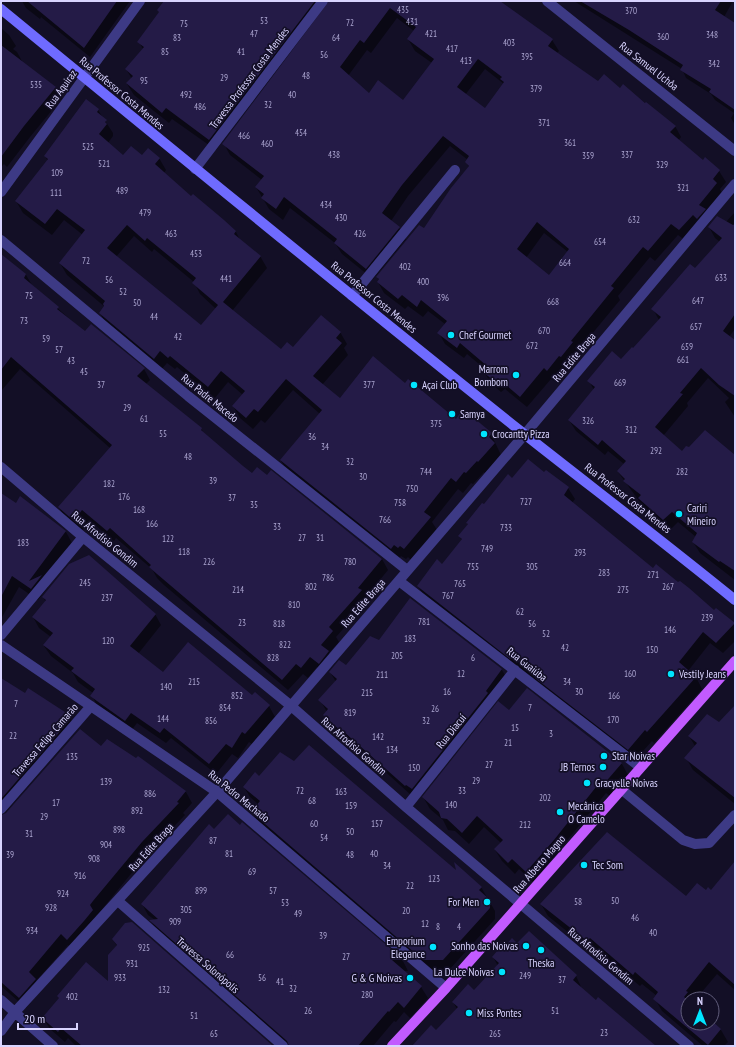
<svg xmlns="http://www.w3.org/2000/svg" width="736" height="1047" font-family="'PT Sans Narrow',sans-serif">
  <rect width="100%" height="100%" fill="#130f26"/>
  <path fill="#0007" fill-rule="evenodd" d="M22 1H130L90 57 41 17 40 19 26 8Z
    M172 1H480L552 40 559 51 557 53 598 83 621 89 623 86 675 126 681 137 678 141 703 161 705 158 719 171 726 182 720 189 723 195 707 214 711 221 704 229 699 226 686 241 678 235 655 261 650 257 618 296 620 300 577 352 578 354 568 368 566 367 554 381 551 379 527 407 505 389 501 392 490 382 484 371 485 369 467 354 464 358 445 344 439 333 445 324 428 311 423 317 408 306 405 309 384 293 378 282 379 280 377 277 424 230 469 167 466 162 468 160 450 146 408 196 391 221 399 228 406 239 373 279 342 254 335 243 290 208 283 220 269 209 256 187 262 180 230 155 224 144 324 8 216 150 172 119 169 123 134 95 127 84 132 79 126 69 143 49 139 42ZM397 18 414 31 408 39 415 51 432 63 403 102 369 94 348 76 367 50 371 53ZM485 69 504 84 486 110 465 95ZM544 233 568 252 549 276 526 258Z
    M574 1H733L724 17 735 24V125L731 118 734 113 715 100 711 94 686 78 682 69Z
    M1 28 9 35 16 46 13 49 17 52 23 63 56 88 62 98 30 137 7 167 4 164 1 167Z
    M98 110 113 133V136L108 143 124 157 142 156 159 158 166 170 164 173 191 197 223 221 236 232 240 240 260 256 267 268 232 311 281 351 340 332 347 344 344 348 348 355 322 385 340 399 406 384 456 420 491 434 501 455 485 473 484 472 473 484 471 483 463 493 458 489 432 522 437 530 411 560 408 557 406 559 401 556 398 560 288 472 281 461 320 414 293 390 265 423 261 420 253 429 240 418 233 406 243 395 228 382 215 398 177 367 175 369 167 363 161 370 107 325 100 313 105 307 67 275 60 263 83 235 64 220 52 235 23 213 16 201 48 161 45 156ZM134 236 152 252 154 249 194 282 200 294 216 309 201 327 116 257Z
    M735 212V329L729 337 735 341V417L725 402 729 398 708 378 687 403 688 406 663 436 682 452 735 456V580L700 553 693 542 696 537 678 522 670 530 645 509 618 472 624 464 608 451 605 455 576 431 569 420 594 390 589 381 621 360 633 349 659 320 653 309 695 270 720 242 715 238 709 227 726 222Z
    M1 256 26 275 32 285 85 333 91 325 144 369 150 380 146 384 201 429 205 435 252 475 268 476 271 472 382 559 388 570 365 598 367 602 336 637 339 642 329 653 335 663 325 674 317 667 308 678 303 674 288 690 164 585 157 578 152 569 116 538 114 541 89 520 81 531 65 518 59 507 110 448 20 369 1 391Z
    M544 474 568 488 575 499 572 503 653 570 735 625V641L723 653 710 643 688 671 696 677 702 689 654 743 652 741 635 760 425 597 418 586 442 566 462 540 459 536 468 525 467 523 512 479Z
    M1 494 16 504 21 498 66 532 72 543 44 580 48 587 38 600 19 587 1 619Z
    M43 597 155 614 161 625 138 654 163 674 252 697 269 706 275 717 252 744 249 742 238 758 232 754 216 774 171 738 166 743 137 723 131 731 98 707 92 696 93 693 78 682 73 673 51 656 44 646 51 637 39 628 33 617 46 602Z
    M411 599 502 670 507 679 411 795 349 739 348 741 329 724 324 715 327 712 320 700 336 682 330 672 346 667 379 641Z
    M1 679 25 695 68 714 74 725 72 727 75 732 3 815 101 747 186 792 192 803 183 813 185 815 148 853 99 913 96 916 98 922 74 950 68 945 36 981 41 990 26 1008 1 986Z
    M527 689 622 764 628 775 610 796 606 793 533 882 519 869 515 874 502 861 495 850 501 843 484 827 469 844 455 831 448 830 443 820 430 809 423 797 509 711Z
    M735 707V804L693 770 686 758 695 746 689 736 719 723Z
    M259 778 458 873 481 887 495 911V919L449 970H430L258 822 252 812 258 804 250 797 244 787Z
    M242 824 403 961 408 971H403L421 987 428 998 410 1018 404 1012 396 1022 394 1021 373 1046H288L157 931 151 921 155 920 148 915 142 904 214 831 240 826Z
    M735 863V990L717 974 696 999H688V1023L712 1022 721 1030 728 1042 724 1046H703L662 1011 655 999 657 996 642 984 640 986 597 950 594 953 548 916 541 904 686 897 712 891Z
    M113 940 272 1046H76L68 1038 65 1042 50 1029 43 1018 109 983 117 946Z
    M517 945 576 976 582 989 654 1046H415L436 1031 457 1009 453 1002 474 991 498 966 493 957 505 947Z"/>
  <path fill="#241b47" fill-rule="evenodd" d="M27 1H117L84 48Z
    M164 1H315L209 140 166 108 162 113 126 83 133 76 125 69 144 47 137 42 159 12 157 10Z
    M329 1H500L553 39 548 46 575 65 598 81 604 74 620 88 623 84 645 103 646 102 676 126 670 132 703 160 705 157 720 170 713 179 717 183 699 205 706 209 697 219 693 215 679 230 671 224 648 251 643 247 611 286 614 288 571 341 573 342 561 357 559 356 547 371 544 368 520 397 498 378 494 381 482 371 487 366 460 343 457 348 437 333 447 321 421 300 417 307 402 295 398 299 377 282 379 279 376 277 419 225 424 228 451 188 469 166 465 162 469 156 443 136 402 185 382 213 400 227 366 269 334 243 337 239 284 197 276 209 261 198 264 194 255 187 264 176 222 144ZM390 8 416 27 407 39 434 59 403 100 378 80 369 93 340 67 360 40 364 43ZM478 59 502 77 500 79 504 82 485 108 457 87ZM537 222 569 249 549 275 517 249Z
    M580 1H721L715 10 735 23V110L709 92 711 89 680 70 683 65 629 30Z
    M1 45 56 87 24 126 1 157Z
    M86 99 99 109 97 112 107 120 105 122 107 124 99 134 123 155 131 146 142 155 148 148 160 158 155 164 191 196 193 194 224 220 236 231 234 234 261 256 223 302 281 349 287 342 293 347 321 315 341 332 336 338 342 343 313 376 340 398 373 356 405 383 408 379 456 419 463 409 492 433 489 437 495 443 478 462 477 461 466 473 464 472 456 482 451 478 424 512 431 517 404 549 400 546 398 548 394 545 391 549 280 460 322 410 286 379 258 412 254 409 246 418 232 406 245 391 221 371 208 387 170 356 168 358 160 351 154 359 99 313 104 306 103 304 105 301 59 263 85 230 57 209 45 224 15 201 48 159 44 156ZM127 225 145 241 147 238 196 278 192 283 218 305 201 325 107 248Z
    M717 216 733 225 735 224V314L723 331 735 340V396L719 385 701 368 680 393 683 394 655 427 682 451 686 446 689 447 705 430 735 455V571L720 561 719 562 692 542 697 533 672 512 663 520 638 498 641 495 623 481 625 479 617 471 626 461 602 440 598 445 568 420 595 387 587 381 612 351 621 359 632 347 633 348 661 317 651 309 690 264 695 268 722 238 708 227Z
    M1 254 26 274 24 278 59 307 57 309 85 331 91 324 145 368 137 376 202 428 201 430 243 466 252 473 257 467 267 475 271 470 382 559 358 588 362 590 329 627 333 631 321 645 329 651 319 664 310 657 301 668 296 664 282 680 157 574 149 567 151 565 110 528 107 531 82 510 74 521 58 507 112 445 11 357 1 370Z
    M528 459 544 472 546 470 569 487 564 495 653 568 656 564 678 582 680 581 689 588 714 610 716 608 735 623 716 643 703 632 679 662 696 677 647 732 645 730 628 750 535 678 537 677 512 657 510 659 417 586 437 559 442 564 462 539 458 536 468 524 466 523 482 503 484 504 508 474 512 478Z
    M1 493 16 503 20 496 66 531 29 581 42 575 31 589 12 576 1 597Z
    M89 555 156 614 130 646 163 672 188 642 252 695 255 692 270 705 245 734 242 732 232 748 226 744 209 764 164 728 160 733 131 713 125 721 90 696 95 689 71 671 74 668 43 645 53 633 32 617 46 600 42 597 69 564Z
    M410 598 502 669 486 691 488 693 412 789 406 785 405 786 343 731 342 732 323 715 328 709 318 700 337 679 329 672 339 660 346 665 370 636 379 640Z
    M1 678 25 693 28 688 68 714 65 717 70 720 1 799Z
    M527 688 622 763 603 785 600 782 554 840 526 872 512 859 508 863 494 849 503 840 477 816 462 833 447 819 441 818 439 812 422 797 498 701 509 710Z
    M735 705V798L684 758 697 743 688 736 707 714 719 722Z
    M80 729 101 746 107 739 136 758 138 756 186 791 177 802 179 803 142 842 93 901 90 905 93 910 84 921 67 940 61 934 29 972 36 979 19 998 1 982V815L6 813Z
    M309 745 456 870 454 862 482 887 479 890 490 900V908L443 960H423L251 812 260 801 243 787 255 772 259 776 280 752 294 761Z
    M228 814 240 825 242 822 404 960H392L422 986 404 1008 398 1002 389 1012 388 1011 358 1046H289L287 1041 149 920 158 919 141 904 209 824 214 829Z
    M607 832 686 896 697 883 706 890 708 887 711 890 735 861V985L709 962 686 991 688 992 684 997 688 1000V1023H712V1021L721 1029 708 1045 653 999 658 992 635 972 633 975 590 938 587 941 540 904Z
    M132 922 273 1046H82L61 1028 58 1032 42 1018 59 998 57 996 86 962 108 981V955L117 945 112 939 125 923Z
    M529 931 577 975 573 980 596 1000 598 997 656 1046H412L431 1025 436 1030 458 1007 452 1002 468 984 474 990 499 963 492 957 503 944 505 946 512 938 517 943Z"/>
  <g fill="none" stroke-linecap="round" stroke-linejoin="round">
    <path stroke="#3d3a85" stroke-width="10" d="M195 169 323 1
      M621 789 683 840 695 844 709 843 735 815"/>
    <path stroke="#3d3a85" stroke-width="10" d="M547 1 735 151
      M1 192 140 1
      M1 240 188 396 407 570
      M352 296 455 170
      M1 467 83 537 290 705 406 807 689 1046
      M399 581 640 767
      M1 635 83 537
      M1 645 217 792 446 988
      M406 807 515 670
      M1 809 91 706
      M118 901 283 1046
      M1 1000 53 1046
      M1 1031 15 1012 217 792 525 434 735 184"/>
    <path stroke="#6f6bff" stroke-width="10" d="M1 9C174 151 347 293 523 433 594 489 665 543 735 600"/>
    <path stroke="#c25bff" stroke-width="10" d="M392 1046 446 988 735 661"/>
  </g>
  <g fill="#00e5ff" stroke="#130f26" stroke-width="1.5">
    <circle cx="451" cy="335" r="4"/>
    <circle cx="516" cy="375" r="4"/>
    <circle cx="414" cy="385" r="4"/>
    <circle cx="452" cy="414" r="4"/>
    <circle cx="484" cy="434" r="4"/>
    <circle cx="679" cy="514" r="4"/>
    <circle cx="671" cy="674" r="4"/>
    <circle cx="604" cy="756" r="4"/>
    <circle cx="603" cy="767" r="4"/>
    <circle cx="587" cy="783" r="4"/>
    <circle cx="560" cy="812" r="4"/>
    <circle cx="584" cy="865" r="4"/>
    <circle cx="487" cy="902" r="4"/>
    <circle cx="526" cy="946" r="4"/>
    <circle cx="433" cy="947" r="4"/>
    <circle cx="541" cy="950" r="4"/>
    <circle cx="502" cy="972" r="4"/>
    <circle cx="410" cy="978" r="4"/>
    <circle cx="469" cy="1013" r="4"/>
  </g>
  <g text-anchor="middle" stroke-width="3.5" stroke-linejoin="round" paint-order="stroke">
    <g font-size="9" fill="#aca6d1">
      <text x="403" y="13">435</text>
      <text x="631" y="14">370</text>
      <text x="264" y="24">53</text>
      <text x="412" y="25">431</text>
      <text x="350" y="26">72</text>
      <text x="184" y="27">75</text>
      <text x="254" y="37">47</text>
      <text x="431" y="37">421</text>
      <text x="712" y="38">348</text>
      <text x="663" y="40">360</text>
      <text x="177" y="41">83</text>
      <text x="336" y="41">64</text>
      <text x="509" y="46">403</text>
      <text x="452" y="52">417</text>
      <text x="165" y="55">85</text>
      <text x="241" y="55">41</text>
      <text x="324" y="58">56</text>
      <text x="527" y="60">395</text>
      <text x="466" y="64">413</text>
      <text x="714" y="67">342</text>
      <text x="306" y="79">48</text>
      <text x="224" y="81">29</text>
      <text x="144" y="84">95</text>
      <text x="36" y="88">535</text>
      <text x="536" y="92">379</text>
      <text x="186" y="98">492</text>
      <text x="292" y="98">40</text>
      <text x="268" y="108">32</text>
      <text x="200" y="110">486</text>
      <text x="544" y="126">371</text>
      <text x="301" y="136">454</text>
      <text x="244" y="139">466</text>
      <text x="570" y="146">361</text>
      <text x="267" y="147">460</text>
      <text x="88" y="150">525</text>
      <text x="334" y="158">438</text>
      <text x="627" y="158">337</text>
      <text x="588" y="159">359</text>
      <text x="104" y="167">521</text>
      <text x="662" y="168">329</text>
      <text x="57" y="176">109</text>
      <text x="683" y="191">321</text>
      <text x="122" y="194">489</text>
      <text x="56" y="196">111</text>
      <text x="326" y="208">434</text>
      <text x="145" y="216">479</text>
      <text x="341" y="221">430</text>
      <text x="634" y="223">632</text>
      <text x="171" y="237">463</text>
      <text x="360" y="237">426</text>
      <text x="600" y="245">654</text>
      <text x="196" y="257">453</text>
      <text x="86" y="264">72</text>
      <text x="565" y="266">664</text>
      <text x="405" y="270">402</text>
      <text x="721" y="281">633</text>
      <text x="226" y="282">441</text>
      <text x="109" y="283">56</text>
      <text x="423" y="285">400</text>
      <text x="123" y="295">52</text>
      <text x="29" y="299">75</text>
      <text x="443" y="301">396</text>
      <text x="698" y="304">647</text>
      <text x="553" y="305">668</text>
      <text x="137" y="306">50</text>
      <text x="154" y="320">44</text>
      <text x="24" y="324">73</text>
      <text x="696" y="330">657</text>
      <text x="544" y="334">670</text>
      <text x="178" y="340">42</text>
      <text x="46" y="342">59</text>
      <text x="532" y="349">672</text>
      <text x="687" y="350">659</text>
      <text x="59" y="353">57</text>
      <text x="683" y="363">661</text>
      <text x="71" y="364">43</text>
      <text x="84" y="375">45</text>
      <text x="620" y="386">669</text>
      <text x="101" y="388">37</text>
      <text x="369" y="388">377</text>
      <text x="127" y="411">29</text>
      <text x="144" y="422">61</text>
      <text x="588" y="424">326</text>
      <text x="436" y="427">375</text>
      <text x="631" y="433">312</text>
      <text x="163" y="437">55</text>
      <text x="312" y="440">36</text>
      <text x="325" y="450">34</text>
      <text x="656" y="454">292</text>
      <text x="188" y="460">48</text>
      <text x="350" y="465">32</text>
      <text x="426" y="475">744</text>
      <text x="682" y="475">282</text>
      <text x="363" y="480">30</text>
      <text x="213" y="484">39</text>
      <text x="109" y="487">182</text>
      <text x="412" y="492">750</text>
      <text x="124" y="500">176</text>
      <text x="232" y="501">37</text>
      <text x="526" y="505">727</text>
      <text x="400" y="506">758</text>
      <text x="254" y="508">35</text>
      <text x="139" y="513">168</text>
      <text x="385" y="523">766</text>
      <text x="152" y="527">166</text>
      <text x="277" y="530">33</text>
      <text x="506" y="531">733</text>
      <text x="302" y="541">27</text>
      <text x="320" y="541">31</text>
      <text x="168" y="542">122</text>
      <text x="23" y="546">183</text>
      <text x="487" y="552">749</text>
      <text x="184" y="555">118</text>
      <text x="580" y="556">293</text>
      <text x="209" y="565">226</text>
      <text x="350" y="565">780</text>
      <text x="473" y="570">755</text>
      <text x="532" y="570">305</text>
      <text x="604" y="576">283</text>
      <text x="653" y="578">271</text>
      <text x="328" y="581">786</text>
      <text x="85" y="586">245</text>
      <text x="460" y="587">765</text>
      <text x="311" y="590">802</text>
      <text x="668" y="590">267</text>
      <text x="238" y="593">214</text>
      <text x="623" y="593">275</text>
      <text x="448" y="599">767</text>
      <text x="107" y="601">237</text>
      <text x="294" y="608">810</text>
      <text x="520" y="615">62</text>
      <text x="707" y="621">239</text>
      <text x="424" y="625">781</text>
      <text x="242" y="626">23</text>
      <text x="279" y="627">818</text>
      <text x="532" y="627">56</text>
      <text x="670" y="633">146</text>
      <text x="546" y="637">52</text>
      <text x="410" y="642">183</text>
      <text x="108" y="644">120</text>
      <text x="285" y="648">822</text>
      <text x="565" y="651">42</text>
      <text x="652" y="653">150</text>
      <text x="397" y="659">205</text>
      <text x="273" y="661">828</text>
      <text x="473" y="661">6</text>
      <text x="461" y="677">12</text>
      <text x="630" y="677">160</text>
      <text x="382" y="678">211</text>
      <text x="194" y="685">215</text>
      <text x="567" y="685">34</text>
      <text x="166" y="690">140</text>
      <text x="447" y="695">16</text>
      <text x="579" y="695">30</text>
      <text x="367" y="696">215</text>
      <text x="237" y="699">852</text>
      <text x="614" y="699">166</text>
      <text x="16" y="707">7</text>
      <text x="225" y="711">854</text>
      <text x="530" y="711">7</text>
      <text x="435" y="712">26</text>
      <text x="350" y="716">819</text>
      <text x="163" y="722">144</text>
      <text x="613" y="723">170</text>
      <text x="211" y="724">856</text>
      <text x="426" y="724">32</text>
      <text x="515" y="731">15</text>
      <text x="551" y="737">3</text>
      <text x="13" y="739">22</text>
      <text x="378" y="740">142</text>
      <text x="508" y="746">21</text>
      <text x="392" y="753">134</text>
      <text x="72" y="760">135</text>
      <text x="489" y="768">27</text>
      <text x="414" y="771">150</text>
      <text x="476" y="784">29</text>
      <text x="106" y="785">139</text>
      <text x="300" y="794">72</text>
      <text x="462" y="794">33</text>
      <text x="341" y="795">163</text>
      <text x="150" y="797">886</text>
      <text x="545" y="801">202</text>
      <text x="312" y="804">68</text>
      <text x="56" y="806">17</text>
      <text x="451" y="808">140</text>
      <text x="351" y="809">159</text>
      <text x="137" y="814">892</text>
      <text x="44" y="820">29</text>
      <text x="314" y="827">60</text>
      <text x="377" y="827">157</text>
      <text x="525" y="828">212</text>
      <text x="119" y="833">898</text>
      <text x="350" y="835">50</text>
      <text x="29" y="837">31</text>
      <text x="324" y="841">54</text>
      <text x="213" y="844">87</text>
      <text x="106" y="848">904</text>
      <text x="229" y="857">81</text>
      <text x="374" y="857">40</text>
      <text x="10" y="858">39</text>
      <text x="350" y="858">48</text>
      <text x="94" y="862">908</text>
      <text x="387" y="869">34</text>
      <text x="252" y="875">69</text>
      <text x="80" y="879">916</text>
      <text x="434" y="882">123</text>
      <text x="410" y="889">22</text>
      <text x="201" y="894">899</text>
      <text x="273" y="894">57</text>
      <text x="63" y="897">924</text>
      <text x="615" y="904">50</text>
      <text x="578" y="905">58</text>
      <text x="285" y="906">53</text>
      <text x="51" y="911">928</text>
      <text x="186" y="913">305</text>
      <text x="406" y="914">20</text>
      <text x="298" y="917">49</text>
      <text x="635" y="921">46</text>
      <text x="175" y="925">909</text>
      <text x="425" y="927">12</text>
      <text x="438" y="930">8</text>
      <text x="459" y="930">4</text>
      <text x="32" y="934">934</text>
      <text x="653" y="936">40</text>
      <text x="323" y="939">39</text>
      <text x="144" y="951">925</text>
      <text x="230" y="958">66</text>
      <text x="346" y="960">27</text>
      <text x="132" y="967">931</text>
      <text x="525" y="979">249</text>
      <text x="120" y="981">933</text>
      <text x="262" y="981">56</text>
      <text x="562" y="983">37</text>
      <text x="280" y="985">41</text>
      <text x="293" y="992">32</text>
      <text x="164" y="993">132</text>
      <text x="367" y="998">280</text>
      <text x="72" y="1000">402</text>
      <text x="308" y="1014">26</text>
      <text x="555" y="1014">51</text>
      <text x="194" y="1019">51</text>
      <text x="604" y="1036">23</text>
      <text x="214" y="1037">65</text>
      <text x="495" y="1037">265</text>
    </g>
    <g font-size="11" fill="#d9d4ff" stroke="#130f26">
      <text transform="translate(649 66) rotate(38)" y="4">Rua Samuel Uchôa</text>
      <text transform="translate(249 78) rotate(-53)" y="4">Travessa Professor Costa Mendes</text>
      <text transform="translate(61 89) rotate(-54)" y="4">Rua Aquiraz</text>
      <text transform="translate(122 93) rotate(40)" y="4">Rua Professor Costa Mendes</text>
      <text transform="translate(374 297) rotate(39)" y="4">Rua Professor Costa Mendes</text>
      <text transform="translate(574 357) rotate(-50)" y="4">Rua Edite Braga</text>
      <text transform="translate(210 398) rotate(39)" y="4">Rua Padre Macedo</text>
      <text transform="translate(628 498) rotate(38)" y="4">Rua Professor Costa Mendes</text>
      <text transform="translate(105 539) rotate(39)" y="4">Rua Afrodísio Gondim</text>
      <text transform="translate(363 603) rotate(-49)" y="4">Rua Edite Braga</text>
      <text transform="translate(527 664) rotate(38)" y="4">Rua Guaiúba</text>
      <text transform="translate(451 731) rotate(-51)" y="4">Rua Diacuí</text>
      <text transform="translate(45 740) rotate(-49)" y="4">Travessa Felipe Camarão</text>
      <text transform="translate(354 746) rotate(41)" y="4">Rua Afrodísio Gondim</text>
      <text transform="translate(239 796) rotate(39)" y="4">Rua Pedro Machado</text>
      <text transform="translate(151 847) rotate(-48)" y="4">Rua Edite Braga</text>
      <text transform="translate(539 864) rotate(-49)" y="4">Rua Alberto Magno</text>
      <text transform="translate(601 956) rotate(40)" y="4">Rua Afrodísio Gondim</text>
      <text transform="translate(208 965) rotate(41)" y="4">Travessa Solonópolis</text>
    </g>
    <g font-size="11" fill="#d9d4ff" stroke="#130f26" text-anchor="start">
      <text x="459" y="339">Chef Gourmet</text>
      <text x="508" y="373" text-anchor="end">Marrom<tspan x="508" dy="13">Bombom</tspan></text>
      <text x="422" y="389">Açai Club</text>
      <text x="460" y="418">Samya</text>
      <text x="492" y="438">Crocantty Pizza</text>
      <text x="687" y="512">Cariri<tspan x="687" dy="13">Mineiro</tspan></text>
      <text x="679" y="678">Vestily Jeans</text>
      <text x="612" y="760">Star Noivas</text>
      <text x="595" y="771" text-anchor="end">JB Ternos</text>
      <text x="595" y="787">Gracyelle Noivas</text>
      <text x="568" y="810">Mecânica<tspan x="568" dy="13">O Camelo</tspan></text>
      <text x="592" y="869">Tec Som</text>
      <text x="479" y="906" text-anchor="end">For Men</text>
      <text x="425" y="945" text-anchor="end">Emporium<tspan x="425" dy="13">Elegance</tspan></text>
      <text x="518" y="950" text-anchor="end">Sonho das Noivas</text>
      <text x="541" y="967" text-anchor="middle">Theska</text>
      <text x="494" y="976" text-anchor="end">La Dulce Noivas</text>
      <text x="402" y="982" text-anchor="end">G &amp; G Noivas</text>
      <text x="477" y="1017">Miss Pontes</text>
    </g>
  </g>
  <rect width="736" height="1047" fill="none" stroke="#d9d4ff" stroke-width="4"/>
  <g transform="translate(700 1011)"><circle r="19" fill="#130f26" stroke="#625e7d"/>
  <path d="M0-3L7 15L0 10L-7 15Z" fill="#00e5ff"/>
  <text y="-6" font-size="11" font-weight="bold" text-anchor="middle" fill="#d9d4ff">N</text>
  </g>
  <path d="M18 1023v6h59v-6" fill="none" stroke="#d9d4ff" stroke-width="2"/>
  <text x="24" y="1023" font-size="12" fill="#d9d4ff" stroke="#130f26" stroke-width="3" paint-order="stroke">20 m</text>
</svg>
